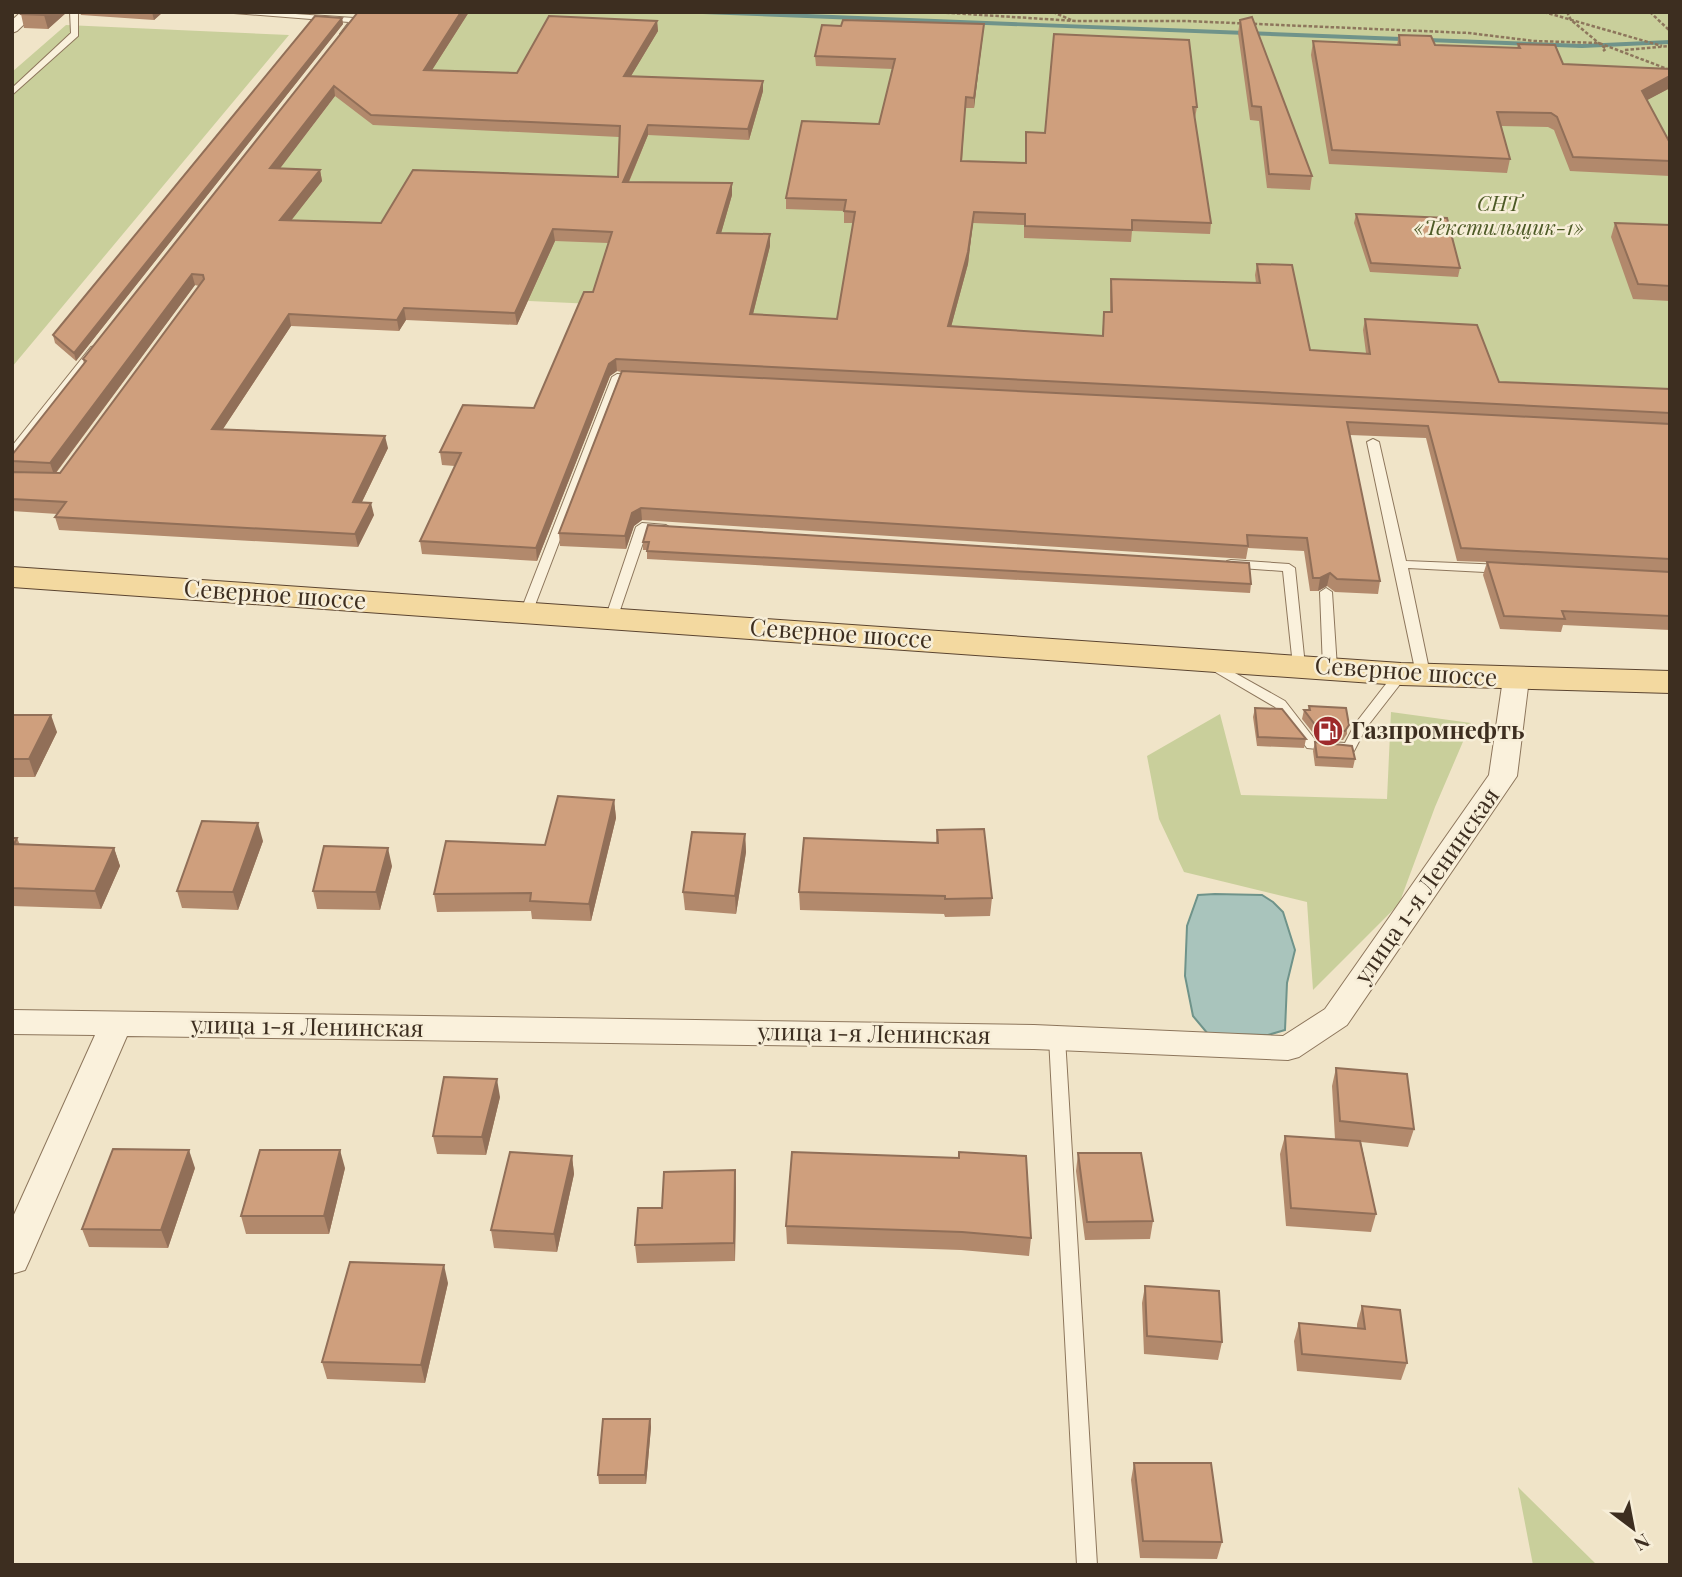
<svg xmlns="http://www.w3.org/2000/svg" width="1682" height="1577" font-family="'Playfair Display',serif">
  <rect width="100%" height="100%" fill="#f0e4c8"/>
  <path fill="#c9cf9b" d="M399 12H1670V402L636 306 191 285Z
    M66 25 289 35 12 367V72Z
    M1391 712 1471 723 1435 807 1399 904 1313 990 1307 902 1184 872 1159 819 1147 756 1220 714 1241 795 1387 799Z
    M1518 1487 1597 1565H1533Z"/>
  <path fill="#a9c4bc" stroke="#6f938a" stroke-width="2" d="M1215 894 1262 895 1273 902 1283 912 1295 950 1287 983 1285 1030 1268 1035 1208 1034 1193 1016 1185 976 1187 926 1198 895Z"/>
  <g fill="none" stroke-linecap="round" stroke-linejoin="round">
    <path fill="#6f938a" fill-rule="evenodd" d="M700 12H754L1582 44 1670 40V44L1582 48 703 14Z"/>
    <g stroke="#8d765c" stroke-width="2">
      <path id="service" d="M70 12H78V36L12 95V88L71 33Z
        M221 12H266L354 18 358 20 344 36 340 34 349 22Z
        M95 346 99 347V351L16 456 12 457V446L91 347Z
        M617 374 637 375 642 378 637 381 621 380 532 613 530 616H522L520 613 612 377Z
        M1373 439 1379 442 1406 561 1504 565 1510 569 1504 573 1408 568 1430 674 1423 678 1416 674 1367 442Z
        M642 523 666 525 672 529 666 533 647 531 617 619 611 623 607 622 605 619 636 527Z
        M1231 560 1289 564 1295 568 1305 666 1304 669 1299 670 1293 666 1283 571 1227 567 1225 564 1227 561Z
        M1326 588 1332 592 1337 668 1330 672 1323 668 1320 592Z
        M1210 659 1285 701 1316 741 1345 743 1355 724 1396 671 1401 670 1408 674 1366 728 1354 751 1349 752 1307 748 1275 707 1205 666 1204 663Z
        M1057 1032 1063 1034 1065 1038 1097 1565H1077L1049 1038 1051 1034Z"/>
    </g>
    <g stroke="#8d765c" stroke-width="2">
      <path id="minor" d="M21 12H37L17 31 12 33V20Z
        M1516 671 1525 673 1529 679 1517 776 1347 1025 1299 1057 1288 1060 1034 1049 127 1036 30 1259 25 1270 12 1274V1219L95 1035 12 1034V1010L1034 1025 1283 1036 1325 1009 1489 775 1503 679 1507 673Z"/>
    </g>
    <g stroke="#5b4430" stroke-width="2">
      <path id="primary" d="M12 567 1401 663 1670 671V693L1401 685 12 587Z"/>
    </g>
    <path stroke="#8d765c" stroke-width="2.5" stroke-dasharray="3.5 2" stroke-linecap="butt" d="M856 12H877
      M935 12 1076 21H1186L1469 33 1534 41 1599 43 1670 70
      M1053 12 1071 20
      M1544 12 1662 46
      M1567 12 1571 20 1606 49 1603 51
      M1650 12 1670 31
      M1625 50 1670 46"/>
    <use href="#service" fill="#faf1dc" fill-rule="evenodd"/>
    <use href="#minor" fill="#faf1dc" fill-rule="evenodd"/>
    <use href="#primary" fill="#f3d9a0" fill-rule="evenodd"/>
  </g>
  <path fill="#b2896c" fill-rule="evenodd" d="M22 12H67L48 29 24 28 21 14Z
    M80 12H163L154 20 81 15Z
    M358 12H469L432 70 517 73 657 21 658 31 631 76 763 81V91L749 140 648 135 629 182 732 195 721 233 770 234V246L753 314 837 319 853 223H844V211L786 209V198L879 124 893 69 816 66 815 56 841 26 984 24 974 108H965L962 161 1026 163V132L1045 133 1054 34 1197 107 1195 118 1211 223 1210 234 1132 231 1131 242 1024 238V225L973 223 968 264 951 327 1102 336 1104 312H1110V291L1111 279 1256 283 1255 275 1257 264 1310 350 1366 353 1363 330 1365 319 1499 382 1670 389V630L1563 625 1561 632 1500 629 1483 575 1487 562 1457 561 1426 438 1350 435 1380 581 1378 594 1335 592 1327 586 1318 591H1310L1304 551 1248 548 1246 559 642 520 634 526 626 549 560 546 559 533 621 372 617 371 610 376 537 561 422 554 420 541 455 466 442 465 440 452 534 408 593 292 608 243 555 241 517 325 406 320 399 331 291 326 223 429 388 448 362 502 374 515 358 547 59 530 55 517 57 514 12 511V455L84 364 83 359ZM335 96 373 125 619 137 618 177 381 223 291 220 322 181 320 170 280 168ZM195 285 199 286 60 473H56Z
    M342 18 343 24 76 361 55 343 53 335Z
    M1240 20 1312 176 1310 190 1267 188 1259 121 1250 120 1238 33Z
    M1399 35 1435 45 1517 48 1518 44 1563 64 1670 88 1647 100 1670 143V176L1570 171 1554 130 1548 127 1501 126 1510 159 1507 173 1329 164 1311 55 1313 41 1397 45Z
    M1356 214 1460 268 1458 277 1370 272 1354 223Z
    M1615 223 1670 225V301L1633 299 1611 237Z
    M643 542 1251 584 1250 593 647 559V550H643Z
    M1309 706 1346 708 1347 734 1343 740 1317 738 1302 719 1304 710H1308Z
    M1255 708 1306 739 1304 748 1257 746 1253 717Z
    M12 715 57 732 35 777H12Z
    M1315 742 1355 759 1353 768 1315 766 1313 751Z
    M614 800 616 818 591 921 532 919 531 911 437 912 434 894 545 845Z
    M937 830 992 898 990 916 945 917 944 914 800 910 799 892 936 843Z
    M745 834 746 852 736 914 685 910 683 892Z
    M12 838H17L20 845 114 848 120 866 101 909 12 906Z
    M263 841 238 910 182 908 177 891Z
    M392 866 380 910 317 909 313 891Z
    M1336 1068 1414 1129 1408 1147 1361 1142 1376 1214 1371 1232 1286 1226 1280 1154 1285 1136 1335 1139 1332 1086Z
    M500 1097 486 1155 437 1154 433 1136Z
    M792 1152 1031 1238 1029 1256 961 1250 787 1244 786 1226Z
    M1078 1153 1153 1221 1150 1239 1085 1240 1076 1171Z
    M572 1156 574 1174 557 1252 494 1248 491 1230Z
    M195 1168 168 1248 89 1247 82 1229Z
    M345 1168 329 1234H246L241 1216Z
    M735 1170 736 1188 735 1261 637 1263 635 1245 662 1208Z
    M448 1283 425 1383 327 1379 322 1362Z
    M1145 1286 1222 1342 1218 1360 1144 1354 1142 1303Z
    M1362 1306 1407 1363 1401 1380 1297 1371 1294 1341 1299 1323 1357 1328V1324Z
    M650 1419 651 1427 646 1484H599L598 1475Z
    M1134 1463 1222 1542 1217 1559 1140 1558 1131 1480Z"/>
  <path fill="#916f58" d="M47 12H67L48 29 44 15Z
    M152 12H163L154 20Z
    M461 12H469L425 81 424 70Z
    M342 18 343 24 76 361 74 353Z
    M657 21 658 31 625 86 624 76Z
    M984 24 983 34 974 108V98Z
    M1670 76V88L1638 105 1642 91Z
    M763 81V91L749 140 748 129Z
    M334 86 335 96 272 179 270 168Z
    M648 125V135L624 193 623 182Z
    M320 170 322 181 283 231 280 220Z
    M732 183V195L718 244 717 233Z
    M974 212 968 264 948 338V326Z
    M553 229 555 241 517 325 515 313Z
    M770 234V246L750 326V314Z
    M192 274 195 285 54 475 50 463Z
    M404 308 406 320 399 331 397 320Z
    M289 314 291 326 215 441 212 429Z
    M616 359 617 371 610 376 537 561 536 548 609 364Z
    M385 436 388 448 356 514 353 502Z
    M371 503 374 515 358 547 355 534Z
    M641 508 642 520 634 526 626 549 625 536 632 513Z
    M1330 573 1327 586 1318 591 1320 578Z
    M51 715 57 732 35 777 29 759Z
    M614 800 616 818 591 921 589 904Z
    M258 823 263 841 238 910 233 892Z
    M745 834 746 852 736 914 735 896Z
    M114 848 120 866 101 909 95 891Z
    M388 848 392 866 380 910 376 892Z
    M497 1079 500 1097 486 1155 482 1137Z
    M189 1150 195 1168 168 1248 161 1230Z
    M340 1150 345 1168 329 1234 324 1216Z
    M572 1156 574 1174 557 1252 554 1234Z
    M735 1170 736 1188 735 1261 734 1243Z
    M444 1265 448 1283 425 1383 421 1365Z
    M650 1419 651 1427 646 1484 645 1475Z"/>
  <path fill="#cf9f7d" stroke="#916f58" stroke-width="2" fill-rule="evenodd" d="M22 12H47L44 15 21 14Z
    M358 12H461L424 70 517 73 549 16 657 21 624 76 763 81 748 129 648 125 623 182 732 183 717 233 770 234 750 314 837 319 855 212 844 211 846 200 786 198 802 121 879 124 895 59 815 56 822 25 841 26 843 20 984 24 974 98 966 97 961 161 1026 163V132L1045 133 1054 34 1189 40 1197 107H1193L1211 223 1132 220V230L1025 226V214L974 212 968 252 948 326 1103 336 1104 312H1112L1111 279 1260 283 1257 264 1292 265 1310 350 1370 354 1365 319 1477 325 1499 382 1670 389V413L616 359 609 364 536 548 420 541 461 453 440 452 463 405 534 408 584 292H593L612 232 553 229 515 313 404 308 397 320 289 314 212 429 385 436 353 502 371 503 355 534 55 517 66 502 12 499V472L60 473 204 279 203 275 192 274 50 463 12 461V455L86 361 83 359ZM334 86 371 115 620 126 618 177 413 170 381 223 280 220 320 170 270 168Z
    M315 16 342 18 74 353 53 335Z
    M1252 17 1312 176 1269 174 1261 107 1252 106 1240 20Z
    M1399 35 1431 36 1435 45 1520 48 1518 44 1555 45 1563 64 1670 69V76L1642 91 1670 143V161L1573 157 1557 117 1551 113 1497 112 1510 159 1332 150 1313 41 1400 45Z
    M1356 214 1447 218 1460 268 1371 263Z
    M1615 223 1670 225V286L1638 284Z
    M622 371 1670 424V559L1461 548 1428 426 1347 422 1380 581 1337 579 1330 573 1320 578H1313L1307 538 1247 535 1248 546 641 508 632 513 625 536 559 533Z
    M648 525 1249 563 1251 584 647 551 649 542H643Z
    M1487 562 1670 572V616L1562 611 1565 619 1504 616Z
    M1309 706 1346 708 1349 725 1345 731 1319 730 1304 710H1310Z
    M1255 708 1282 709 1306 739 1258 737Z
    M12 715H51L29 759H12Z
    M1315 742 1352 746 1355 759 1317 757Z
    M558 796 614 800 589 904 530 901 531 893 434 894 446 841 545 845Z
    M202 821 258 823 233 892 177 891Z
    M984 829 992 898 945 899V896L799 892 804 838 938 843 937 830Z
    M692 832 745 834 735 896 683 892Z
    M12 838H17L14 844 114 848 95 891 12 888Z
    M324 846 388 848 376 892 313 891Z
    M1336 1068 1407 1074 1414 1129 1340 1121Z
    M444 1077 497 1079 482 1137 433 1136Z
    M1285 1136 1360 1141 1376 1214 1291 1208Z
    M113 1149 189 1150 161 1230 82 1229Z
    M260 1150H340L324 1216H241Z
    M510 1152 572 1156 554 1234 491 1230Z
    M792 1152 959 1158V1152L1026 1156 1031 1238 962 1232 786 1226Z
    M1078 1153H1141L1153 1221 1087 1222Z
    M735 1170 734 1243 635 1245 638 1208H662L664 1172Z
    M350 1262 444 1265 421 1365 322 1362Z
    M1145 1286 1219 1291 1222 1342 1147 1336Z
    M1362 1306 1400 1310 1407 1363 1302 1354 1299 1323 1365 1329Z
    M603 1419H650L645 1475H598Z
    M1134 1463H1211L1222 1542 1143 1541Z"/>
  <defs>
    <g id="fuel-disc" transform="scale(1.575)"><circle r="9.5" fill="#9e2a2b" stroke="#f7eed8"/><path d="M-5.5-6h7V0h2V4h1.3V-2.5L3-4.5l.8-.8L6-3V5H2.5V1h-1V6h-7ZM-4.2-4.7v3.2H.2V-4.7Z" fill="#fff"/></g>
  </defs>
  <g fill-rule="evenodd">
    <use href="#fuel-disc" x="1328" y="731"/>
  </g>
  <g text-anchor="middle" stroke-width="5" stroke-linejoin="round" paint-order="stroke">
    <g font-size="21" font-style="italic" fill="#4d5a26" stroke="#f7eed8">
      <text x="1499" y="211">СНТ<tspan x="1499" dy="24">«Текстильщик-1»</tspan></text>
    </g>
    <g font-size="24" fill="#3d2e20" stroke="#f7eed8">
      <text transform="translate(275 595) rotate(4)" y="8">Северное шоссе</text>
      <text transform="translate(841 634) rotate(4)" y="8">Северное шоссе</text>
      <text transform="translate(1406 672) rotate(4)" y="8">Северное шоссе</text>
      <text transform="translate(1427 886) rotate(-55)" y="8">улица 1-я Ленинская</text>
      <text transform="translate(307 1027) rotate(1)" y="8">улица 1-я Ленинская</text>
      <text transform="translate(874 1034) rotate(1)" y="8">улица 1-я Ленинская</text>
    </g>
    <g font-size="24" font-weight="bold" fill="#3d2e20" stroke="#f7eed8" text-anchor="start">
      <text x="1351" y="739">Газпромнефть</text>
    </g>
  </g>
  <rect width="1682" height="1577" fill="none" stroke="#3d2e20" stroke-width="28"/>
  <g transform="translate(1633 1528) rotate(148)" stroke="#f7eed8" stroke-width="5" paint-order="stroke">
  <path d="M0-5L12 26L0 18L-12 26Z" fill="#3d2e20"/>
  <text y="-10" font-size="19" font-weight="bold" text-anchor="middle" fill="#3d2e20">N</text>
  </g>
</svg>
